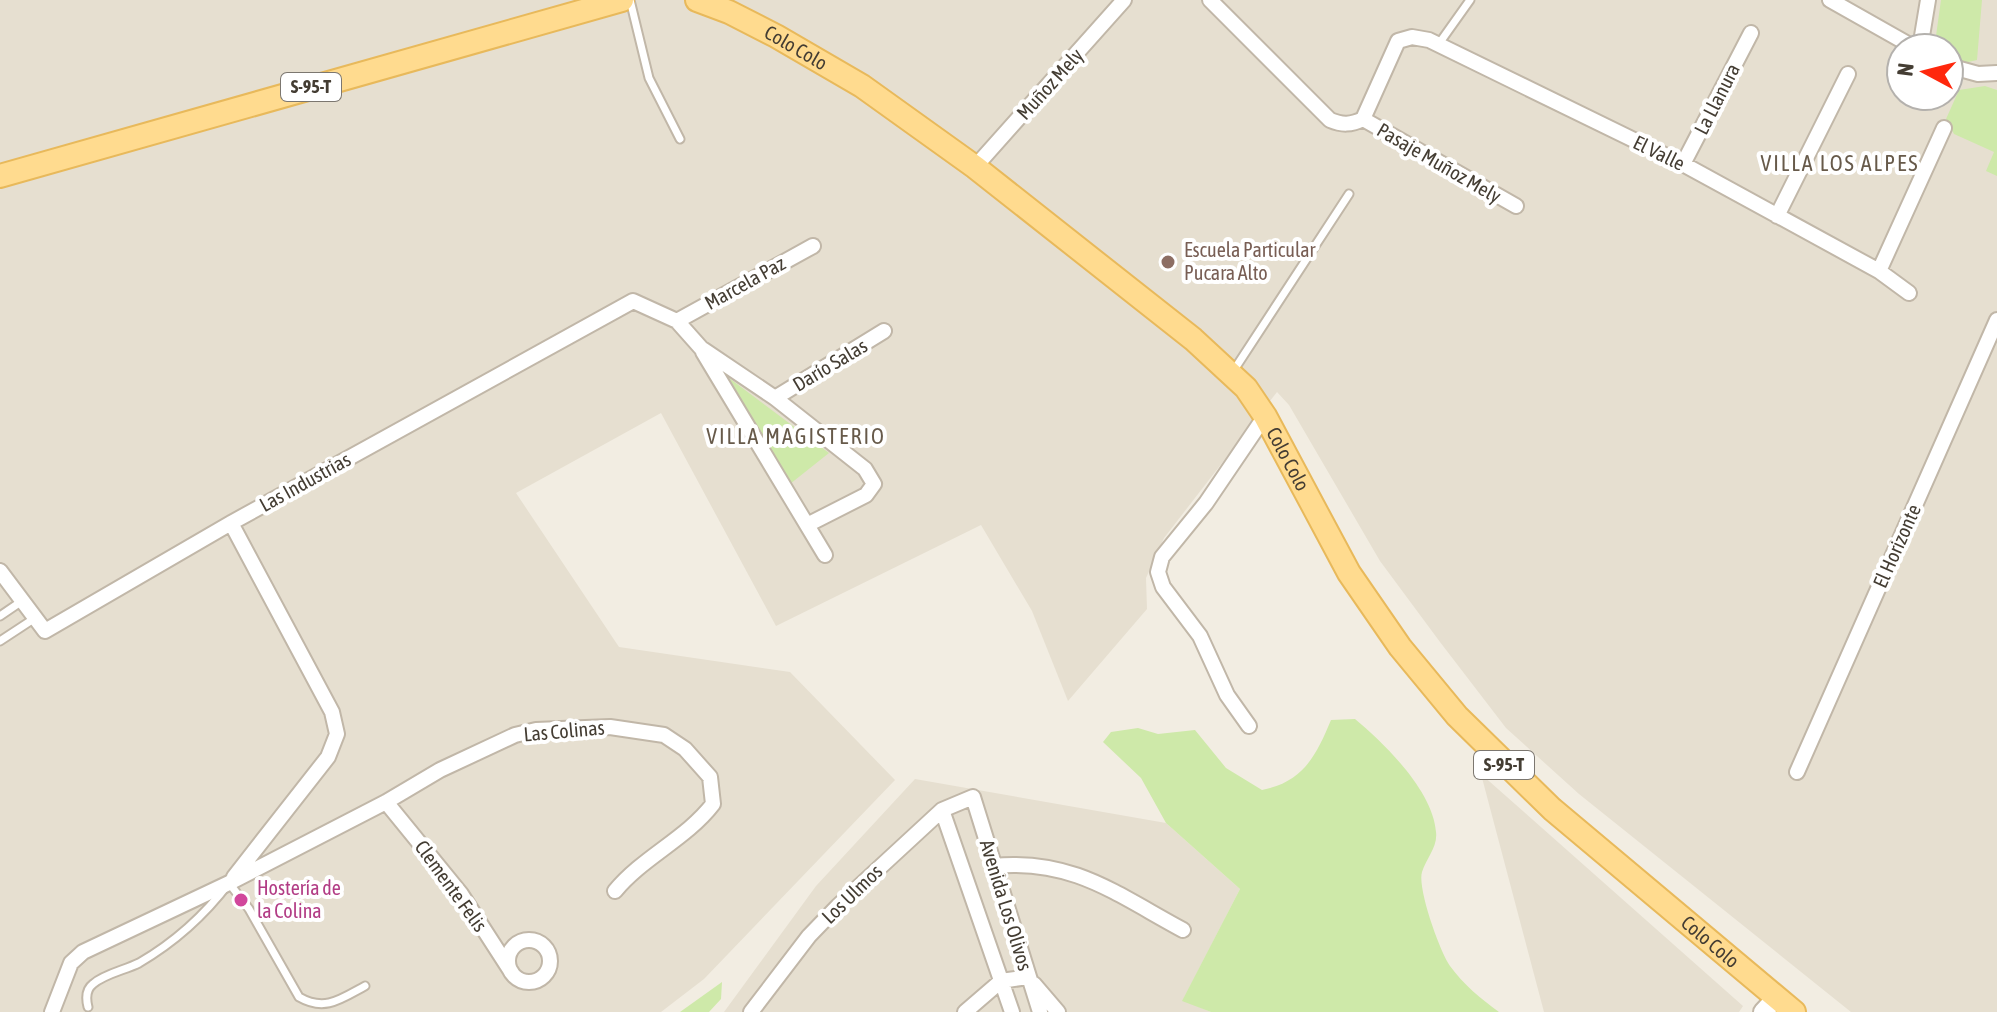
<svg xmlns="http://www.w3.org/2000/svg" width="1997" height="1012" font-family="'Asap Condensed',sans-serif">
  <rect width="100%" height="100%" fill="#f2ede2"/>
  <path fill="#e6dfd0" fill-rule="evenodd" d="M0 0H1997V1012H1851L1579 794 1506 728 1440 642 1380 561 1289 405 1277 392 1164 538 1146 578 1147 609 1068 701 1032 611 981 525 776 626 661 413 516 493 619 647 790 672 895 780 704 979 661 1012H0ZM1901 48H1949V96H1901Z
    M1481 774 1743 1006 1739 1012H1544Z
    M915 779 1166 823 1240 889 1183 1000 1211 1012H724L816 886Z"/>
  <path fill="#cee9a9" d="M1941 0H1982L1977 60 1964 63 1949 53V48H1943L1935 43Z
    M1985 86 1997 90V176L1986 171 1994 152 1954 134 1946 119 1959 90Z
    M729 378 829 453 790 484Z
    M1355 719C1385 744 1433 791 1436 832 1438 847 1426 859 1422 872 1417 888 1440 952 1450 966 1463 984 1481 999 1499 1012H1211L1182 1001 1240 889 1166 823 1141 778 1103 742 1111 732 1138 728 1158 734 1195 730 1226 768 1262 790C1303 782 1316 756 1331 720Z
    M722 982 721 999 709 1012H680Z"/>
  <g fill="none" stroke-linecap="round" stroke-linejoin="round">
    <g stroke="#c1b7a8" stroke-width="11">
      <path id="service" d="M630 0 649 78 680 139
        M1438 45 1470 0
        M1234 370 1349 194
        M0 616 22 601
        M0 641 35 618
        M88 1007C86 999 85 990 93 984 104 974 125 970 139 963 175 942 204 916 229 883L249 909 299 997C325 1012 341 999 365 986"/>
    </g>
    <g stroke="#c1b7a8" stroke-width="18">
      <path id="minor" d="M1210 0 1330 120C1342 125 1351 125 1363 119L1398 41 1412 37 1429 40 1683 164 1879 271 1909 293
        M1830 0 1915 48
        M1920 48 1928 0
        M1949 66 1978 74 1997 73
        M1363 119 1516 206
        M1683 164 1751 33
        M975 167 1124 0
        M1777 216 1848 74
        M1879 271 1944 128
        M677 321 813 246
        M703 352 825 555
        M775 398 884 331
        M231 523 332 712 337 734 328 757 234 877
        M0 571 45 631 231 523 633 301 677 321 701 348 775 398 865 469 874 484 866 495 807 525
        M1249 726 1227 695 1200 636 1163 587 1158 572 1162 557 1206 503 1265 416
        M1797 772 1997 320
        M386 802 461 894 512 973
        M942 810 1012 1012
        M993 866C1072 858 1116 894 1183 930
        M508 961a21 21 0 1 1 42 0a21 21 0 1 1-42 0Z
        M1034 984 1058 1012
        M52 1012 71 963 83 952 229 883 386 802 440 770 515 735 536 730 610 727 664 735 685 749 710 777 713 804C686 839 643 857 615 891
        M751 1012 809 936 838 906 942 810 973 797 1040 1012
        M965 1012 1001 981 1028 977"/>
    </g>
    <g stroke="#c1b7a8" stroke-width="22">
      <path id="tertiary" d="M1763 1012 1776 998"/>
    </g>
    <g stroke="#e8b95b" stroke-width="26">
      <g id="primary">
        <path id="s1" d="M697 0 729 12 776 36 862 86 975 167 1193 339 1246 388 1265 416 1349 573 1400 647 1457 716 1552 809 1794 1012"/>
        <path d="M0 176 622 0"/>
      </g>
    </g>
    <use href="#service" stroke="#fff" stroke-width="7"/>
    <use href="#minor" stroke="#fff" stroke-width="14"/>
    <use href="#tertiary" stroke="#fff" stroke-width="18"/>
    <use href="#primary" stroke="#ffdb8f" stroke-width="22"/>
  </g>
  <circle fill="#8d6e63" stroke="#fff" stroke-width="3" cx="1168" cy="262" r="8"/>
  <circle fill="#d1479c" stroke="#fff" stroke-width="3" cx="241" cy="900" r="8"/>
  <g text-anchor="middle" stroke-width="8" stroke-linejoin="round" paint-order="stroke">
    <g fill="#fff" stroke="#7c7770" stroke-width="2">
      <rect x="281" y="73" width="60" height="28" rx="6"/>
      <rect x="1474" y="751" width="60" height="28" rx="6"/>
    </g>
    <g font-size="18" font-weight="bold" fill="#443d33">
      <text x="311" y="93">S-95-T</text>
      <text x="1504" y="771">S-95-T</text>
    </g>
    <g font-size="20" fill="#443d33" stroke="#fff">
      <text dy="7" stroke="none"><textPath href="#s1" startOffset="110">Colo Colo</textPath></text>
      <text transform="translate(1050 84) rotate(-48)" y="7">Muñoz Mely</text>
      <text transform="translate(1717 99) rotate(-63)" y="7">La Llanura</text>
      <text transform="translate(1659 153) rotate(26)" y="7">El Valle</text>
      <text transform="translate(1439 163) rotate(30)" y="7">Pasaje Muñoz Mely</text>
      <text transform="translate(745 283) rotate(-29)" y="7">Marcela Paz</text>
      <text transform="translate(830 365) rotate(-31)" y="7">Darío Salas</text>
      <text dy="7" stroke="none"><textPath href="#s1" startOffset="758">Colo Colo</textPath></text>
      <text transform="translate(305 482) rotate(-29)" y="7">Las Industrias</text>
      <text transform="translate(1897 546) rotate(-66)" y="7">El Horizonte</text>
      <text transform="translate(564 731) rotate(-5)" y="7">Las Colinas</text>
      <text transform="translate(451 886) rotate(54)" y="7">Clemente Felis</text>
      <text transform="translate(852 894) rotate(-44)" y="7">Los Ulmos</text>
      <text transform="translate(1006 905) rotate(73)" y="7">Avenida Los Olivos</text>
      <text dy="7" stroke="none"><textPath href="#s1" startOffset="1406">Colo Colo</textPath></text>
    </g>
    <g font-size="20" fill="#785e54" stroke="#fff" text-anchor="start">
      <text x="1184" y="257">Escuela Particular<tspan x="1184" dy="23">Pucara Alto</tspan></text>
    </g>
    <g font-size="20" fill="#b23c85" stroke="#fff" text-anchor="start">
      <text x="257" y="895">Hostería de<tspan x="257" dy="23">la Colina</tspan></text>
    </g>
    <g font-size="22" letter-spacing="2" fill="#675a4a" stroke="#fff">
      <text x="1840" y="171">VILLA LOS ALPES</text>
      <text x="796" y="444">VILLA MAGISTERIO</text>
    </g>
  </g>
  <g transform="translate(1925 72) rotate(277)"><circle r="38" fill="#ffffff" stroke="#b4b1ad" stroke-width="2"/>
  <path d="M0-6L14 30L0 20L-14 30Z" fill="#ff280d"/>
  <text y="-12" font-size="22" font-weight="bold" text-anchor="middle" fill="#443d33">N</text>
  </g>
</svg>
